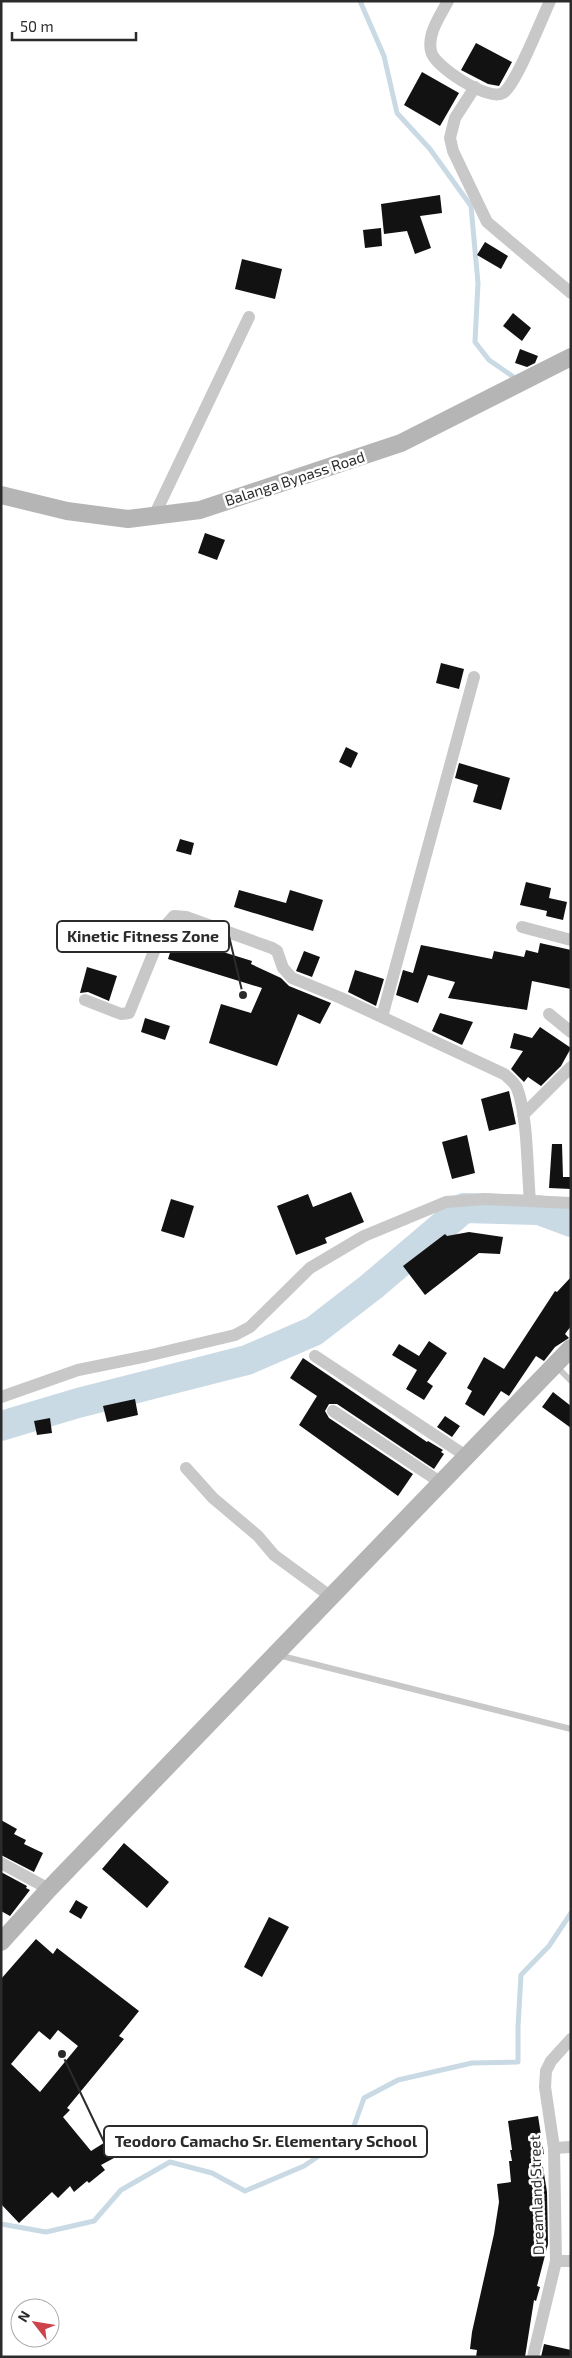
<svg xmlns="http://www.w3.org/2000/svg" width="572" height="2358" font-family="'Exo 2',sans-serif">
  <rect width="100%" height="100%" fill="#fff"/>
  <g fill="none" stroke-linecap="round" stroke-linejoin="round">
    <path stroke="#c9dae5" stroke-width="5" d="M360 1 384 56 397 113 430 149 471 206 478 283 475 342 489 360 515 378
      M1 2224 46 2232 94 2221 121 2190 170 2162 212 2173 245 2191 304 2166 351 2134 364 2098 398 2080 472 2063 518 2062V2027L521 1975 549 1946 571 1913"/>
    <path stroke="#c9dae5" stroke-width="30" d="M1 1426 78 1403 247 1360 314 1331 371 1287 464 1208 539 1210 571 1222"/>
  </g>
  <path fill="#121212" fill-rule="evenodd" d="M476 43 512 62 499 86 488 84 461 70Z
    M422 72 459 93 440 126 404 105Z
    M440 195 442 213 420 216 431 248 415 254 407 231 384 234 381 204Z
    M381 228 382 246 365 248 363 230Z
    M485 242 508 256 501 269 477 255Z
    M242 259 282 269 275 299 235 289Z
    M513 313 531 328 522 341 503 326Z
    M520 349 538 356 535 363 527 367 515 363Z
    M205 533 225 540 217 560 198 553Z
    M441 663 464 669 459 689 436 683Z
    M346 747 358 753 351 768 339 762Z
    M459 763 510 778 501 810 473 802 478 785 455 778Z
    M180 839 194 843 191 855 176 851Z
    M526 882 551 888 549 898 567 902 563 920 546 916 547 911 520 905Z
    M239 890 286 903 290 890 323 900 313 931 234 907Z
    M175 937 252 961 251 964 281 978 289 986 331 1003 320 1024 298 1014 277 1066 209 1043 221 1004 251 1013 262 988 168 959Z
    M540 943 571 950V989L532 981 527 1010 448 998 455 982 428 975 418 1003 396 995 403 970 413 973 421 945 492 959 494 951 524 957 526 950 538 953Z
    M304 951 320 957 312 977 296 971Z
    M87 967 117 976 109 1001 88 992 80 993Z
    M355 970 384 979 376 1006 348 992Z
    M440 1013 473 1022 462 1045 432 1031Z
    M145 1018 170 1026 165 1040 141 1032Z
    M540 1027 571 1048 561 1066 541 1086 528 1077 524 1082 511 1069 523 1051 510 1048 514 1033 532 1038Z
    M509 1091 516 1124 489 1131 481 1099Z
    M467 1135 475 1173 452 1179 442 1142Z
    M552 1144H562L563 1177H571V1189L549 1188Z
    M351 1192 364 1222 325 1238 327 1243 296 1255 277 1206 308 1194 313 1207Z
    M171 1199 194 1206 184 1238 161 1231Z
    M469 1232 503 1237 500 1254 479 1253 425 1295 403 1266 445 1234 447 1236Z
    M571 1277V1326L565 1334 569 1338 555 1347 544 1361 536 1356 509 1396 501 1391 484 1416 465 1404 472 1391 467 1388 484 1357 504 1369 555 1291 557 1292Z
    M429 1341 447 1353 427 1382 433 1386 424 1400 406 1389 417 1370 392 1355 399 1344 419 1356Z
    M303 1358 427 1442 428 1441 443 1450 441 1452 444 1454 434 1469 337 1404H329L325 1411 329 1418 413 1474 398 1496 299 1425 317 1396 290 1378Z
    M553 1392 571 1406V1428L542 1407Z
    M135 1399 138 1415 107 1422 103 1406Z
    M445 1416 460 1426 452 1437 437 1427Z
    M50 1418 52 1433 37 1435 34 1421Z
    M1 1820 17 1829 14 1834 26 1840 24 1844 43 1853 34 1872 1 1855Z
    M124 1843 169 1882 147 1908 102 1869Z
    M1 1872 27 1886 26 1888 30 1890 10 1916 1 1911Z
    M76 1900 88 1907 81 1919 69 1912Z
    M269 1917 289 1927 262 1977 244 1967Z
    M36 1939 53 1954 57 1948 139 2011 119 2036 124 2039 67 2108 70 2110 63 2117 91 2151 107 2141 114 2158 101 2165 105 2170 89 2183 87 2181 74 2192 70 2186 58 2198 52 2192 19 2223 1 2204V1979ZM58 2030 78 2046 40 2092 11 2064 39 2031 50 2040Z
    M538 2116 544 2154 541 2155 547 2192 548 2244 537 2286 540 2287 536 2301 534 2300 525 2357H476L477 2350 470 2349 472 2332 494 2234 499 2202 497 2184 511 2182 509 2161H512L510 2150H512L508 2121Z
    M544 2344 571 2350V2357H541Z"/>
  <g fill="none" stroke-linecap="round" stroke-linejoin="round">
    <path stroke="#c8c8c8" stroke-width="6" d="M555 1365 571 1381
      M278 1655 571 1729"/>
    <path stroke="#c8c8c8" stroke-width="12" d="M448 1C440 16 427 34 431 51 433 66 489 102 503 93 516 85 542 18 550 1
      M475 87 455 118 450 138 453 151 487 222 571 293
      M154 516 249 317
      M522 927 571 940
      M85 1000 121 1014 129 1013 164 927 174 916 186 917 272 948 277 951 283 968 292 978 341 998 504 1074C509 1078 514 1082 517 1088 528 1117 527 1169 530 1201
      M549 1014 571 1032
      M382 1017 474 677
      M523 1115 571 1067
      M315 1356 466 1456
      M1 1397 78 1370 147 1356 235 1335 250 1327 310 1268 364 1236 446 1202 485 1199 571 1203
      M333 1411 440 1482
      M186 1468 213 1498 258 1536 274 1555 330 1596
      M1 1863 49 1889
      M554 2148 571 2147
      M556 2261H571
      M533 2357 556 2261 554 2148 545 2087 546 2071 551 2061 571 2039"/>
    <path stroke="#b5b5b5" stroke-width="18" d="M1 495 67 511 128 519 200 510 401 443 571 357
      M1 1942 49 1889 571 1348"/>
  </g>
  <g text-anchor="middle" stroke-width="5" stroke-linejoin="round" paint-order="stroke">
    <g font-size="15" fill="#2b2b2b" stroke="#fff">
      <text transform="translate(295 479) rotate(-18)" y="5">Balanga Bypass Road</text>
      <text transform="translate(537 2195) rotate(-92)" y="5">Dreamland Street</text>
    </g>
  </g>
  <path fill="none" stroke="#2b2b2b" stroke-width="2" d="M243 995L229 936M62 2054L104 2142"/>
  <g fill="#2b2b2b" stroke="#fff" stroke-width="2">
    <circle cx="243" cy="995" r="5"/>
    <circle cx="62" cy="2054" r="5"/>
  </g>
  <g fill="#fff" stroke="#2b2b2b" stroke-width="2">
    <rect x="57" y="921" width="172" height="31" rx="5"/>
    <rect x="104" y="2126" width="323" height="31" rx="5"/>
  </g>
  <g font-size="16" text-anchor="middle" font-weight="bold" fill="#2b2b2b">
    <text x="143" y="942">Kinetic Fitness Zone</text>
    <text x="266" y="2147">Teodoro Camacho Sr. Elementary School</text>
  </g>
  <rect width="572" height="2358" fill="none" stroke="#2b2b2b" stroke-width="5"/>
  <g transform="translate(35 2323) rotate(301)"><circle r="24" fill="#ffffff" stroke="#aaaaaa"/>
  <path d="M0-4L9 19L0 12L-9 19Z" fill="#cd434c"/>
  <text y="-8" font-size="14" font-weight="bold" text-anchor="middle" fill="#2b2b2b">N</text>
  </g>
  <path d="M12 32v8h124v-8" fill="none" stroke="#2b2b2b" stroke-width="2.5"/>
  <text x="20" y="32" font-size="15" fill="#2b2b2b" stroke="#ffffff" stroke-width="4" paint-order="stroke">50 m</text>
</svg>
